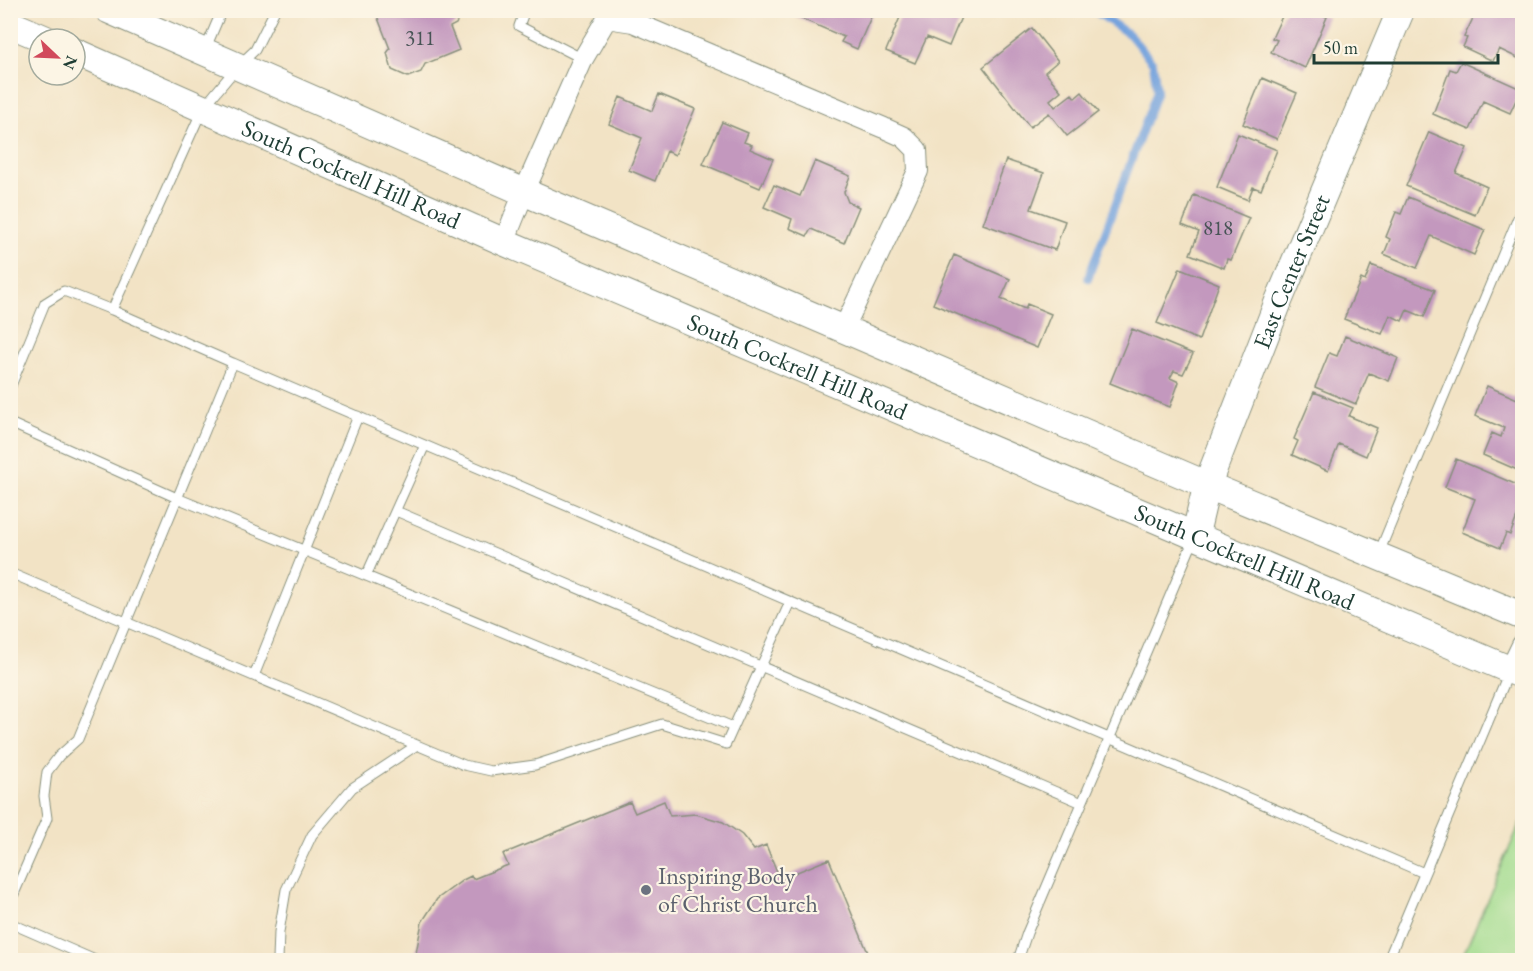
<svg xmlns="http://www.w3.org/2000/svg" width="1533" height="971" font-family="'EB Garamond',serif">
  <rect width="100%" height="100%" fill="#fcf5e5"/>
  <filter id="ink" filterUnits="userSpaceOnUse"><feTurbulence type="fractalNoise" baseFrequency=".0167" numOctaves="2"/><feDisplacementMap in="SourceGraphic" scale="12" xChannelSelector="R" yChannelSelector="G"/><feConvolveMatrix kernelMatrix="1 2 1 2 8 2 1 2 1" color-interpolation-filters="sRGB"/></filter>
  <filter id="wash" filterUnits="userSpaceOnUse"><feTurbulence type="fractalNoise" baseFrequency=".008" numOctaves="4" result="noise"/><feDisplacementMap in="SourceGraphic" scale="24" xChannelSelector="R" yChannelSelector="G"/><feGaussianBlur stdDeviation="1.35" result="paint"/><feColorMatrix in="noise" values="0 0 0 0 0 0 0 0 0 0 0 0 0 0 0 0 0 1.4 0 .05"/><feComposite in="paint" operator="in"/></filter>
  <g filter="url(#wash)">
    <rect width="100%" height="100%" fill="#f2e3c5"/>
    <path fill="#a3dc8f" stroke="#618c62" stroke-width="1.5" d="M1522 819V960H1461Z"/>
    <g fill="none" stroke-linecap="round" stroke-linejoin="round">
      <path stroke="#74a3dd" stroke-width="8" d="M1088 278 1157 91 1153 63 1130 35 1093 10"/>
    </g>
    <g id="blocks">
      <path fill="#c398be" d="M386 10H462L456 24 450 27 459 50 425 64 421 72 408 77 392 70 387 53 390 49 376 13Z
        M789 10H874L857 49 841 42 844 37 788 13Z
        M903 10H964L949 46 927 37 915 63 886 51Z
        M1285 10H1312L1327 17 1305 68 1271 52 1277 40 1272 38Z
        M1477 10H1522V60L1499 49 1493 61 1463 47 1467 38 1464 37Z
        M1032 28 1058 61 1045 72 1061 91 1050 100 1055 107 1072 94 1075 98 1082 92 1098 112 1067 136 1049 113 1030 127 983 67Z
        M1461 62 1521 89 1510 113 1483 101 1470 130 1433 114 1450 69 1456 71Z
        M1262 78 1297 93 1277 139 1243 124Z
        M659 94 695 109 675 155 667 151 655 181 629 170 642 138 609 124 620 97 652 111Z
        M722 122 748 133 744 142 752 145 750 149 773 159 760 188 703 164Z
        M1429 132 1467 148 1456 173 1487 187 1475 215 1406 186Z
        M1238 134 1277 150 1261 190 1253 187 1248 200 1217 187Z
        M1006 160 1044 173 1031 209 1065 221 1055 250 983 224Z
        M815 161 850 176 844 192 848 202 859 207 844 243 811 229 807 236 789 228 792 219 764 207 774 185 800 196Z
        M1194 195 1249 218 1231 260 1227 259 1224 268 1190 254 1199 232 1182 225Z
        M1408 197 1485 230 1474 255 1431 236 1417 268 1384 254 1390 239 1386 237 1396 212 1401 214Z
        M954 255 1010 279 1001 299 1025 309 1027 304 1051 314 1037 348 933 304Z
        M1371 265 1435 290 1424 317 1407 310 1402 321 1390 315 1382 334 1344 319 1361 279 1365 281Z
        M1180 268 1219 284 1199 340 1157 323Z
        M1132 329 1193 354 1183 374 1174 371 1170 378 1179 382 1170 407 1110 383Z
        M1345 336 1398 358 1389 381 1369 373 1356 404 1315 387 1329 353 1337 356Z
        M1487 386 1522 401V472L1483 455 1492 433 1501 437 1504 428 1475 416Z
        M1314 392 1353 408 1349 416 1377 428 1366 456 1339 444 1328 471 1292 455 1298 441 1294 439Z
        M1456 459 1522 487V504L1510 535 1506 533 1500 548 1462 532 1475 499 1445 487Z
        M664 801 670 816 696 814 723 822 742 835 754 850 766 845 780 879 829 859 871 960H418L416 953 422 922 437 899 463 880 471 876 473 879 508 865 503 854 630 802 635 813Z"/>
    </g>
  </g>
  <g filter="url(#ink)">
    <use href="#blocks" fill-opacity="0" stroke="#88907c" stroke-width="1.5"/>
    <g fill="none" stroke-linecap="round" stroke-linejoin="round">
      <g stroke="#88907c" stroke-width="11">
        <path id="lane" d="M525 10 519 26 583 59
          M205 50 222 10
          M233 363 1424 873
          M10 388 45 303 64 291 112 310
          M10 423 177 498 733 727
          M396 511 1082 803
          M1378 555 1522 208
          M10 573 464 765 491 771 535 765 662 724 726 744 790 602
          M366 576 425 445
          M254 676 358 416
          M10 903 47 818 44 796 47 772 59 756 78 739 233 363 112 310 203 108 238 66 255 50 275 10
          M10 923 95 960
          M278 960 279 932 286 890 312 835 352 788 417 745
          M1018 960 1027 933 1194 539
          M1388 960 1509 672"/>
      </g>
      <g stroke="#88907c" stroke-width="22">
        <path id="street" d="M504 242 524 192 583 59 607 18 633 22 884 128 904 137 917 150 918 171 844 328
          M1510 670 1522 645"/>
      </g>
      <g stroke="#88907c" stroke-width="29">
        <g id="secondary">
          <path d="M109 10 524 192 1207 485 1522 616"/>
          <path d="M10 24 45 39"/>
          <path id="s1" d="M75 52 504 242 1522 675"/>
          <path id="s2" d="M1195 536 1207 485 1279 300 1401 10"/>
        </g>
      </g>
      <use href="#lane" stroke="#fff" stroke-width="9"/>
      <use href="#street" stroke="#fff" stroke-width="20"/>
      <use href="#secondary" stroke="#fff" stroke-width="27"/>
    </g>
  </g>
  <circle fill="#6b7280" stroke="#fcf5e5" stroke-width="2" cx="646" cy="890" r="6"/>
  <g text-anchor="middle" stroke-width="4.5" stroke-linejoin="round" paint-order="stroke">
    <g font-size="21" fill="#485456">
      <text x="420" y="45">311</text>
      <text x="1218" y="235">818</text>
    </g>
    <g font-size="24" fill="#1f3d34" stroke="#fcf5e5">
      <text dy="8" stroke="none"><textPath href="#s1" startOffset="302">South Cockrell Hill Road</textPath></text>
      <text dy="8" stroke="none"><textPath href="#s2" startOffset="282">East Center Street</textPath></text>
      <text dy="8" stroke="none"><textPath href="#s1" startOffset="788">South Cockrell Hill Road</textPath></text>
      <text dy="8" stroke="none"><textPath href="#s1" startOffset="1274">South Cockrell Hill Road</textPath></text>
    </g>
    <g font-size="24" fill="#5b616d" stroke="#fcf5e5" text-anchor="start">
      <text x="658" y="884">Inspiring Body<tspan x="658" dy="28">of Christ Church</tspan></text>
    </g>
  </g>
  <rect width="1533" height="971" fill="none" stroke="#fcf5e5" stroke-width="36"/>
  <g transform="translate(57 57) rotate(113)"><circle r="28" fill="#fcf5e5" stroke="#a4ab9e" stroke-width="1.5"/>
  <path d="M0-4.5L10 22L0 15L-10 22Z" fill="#d1495b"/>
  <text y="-9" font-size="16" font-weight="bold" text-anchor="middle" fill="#1f3d34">N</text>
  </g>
  <path d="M1314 54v9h184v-9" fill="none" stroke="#1f3d34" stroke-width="3"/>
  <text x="1323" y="54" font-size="18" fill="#1f3d34" stroke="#fcf5e5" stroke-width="4.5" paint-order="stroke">50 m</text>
</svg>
